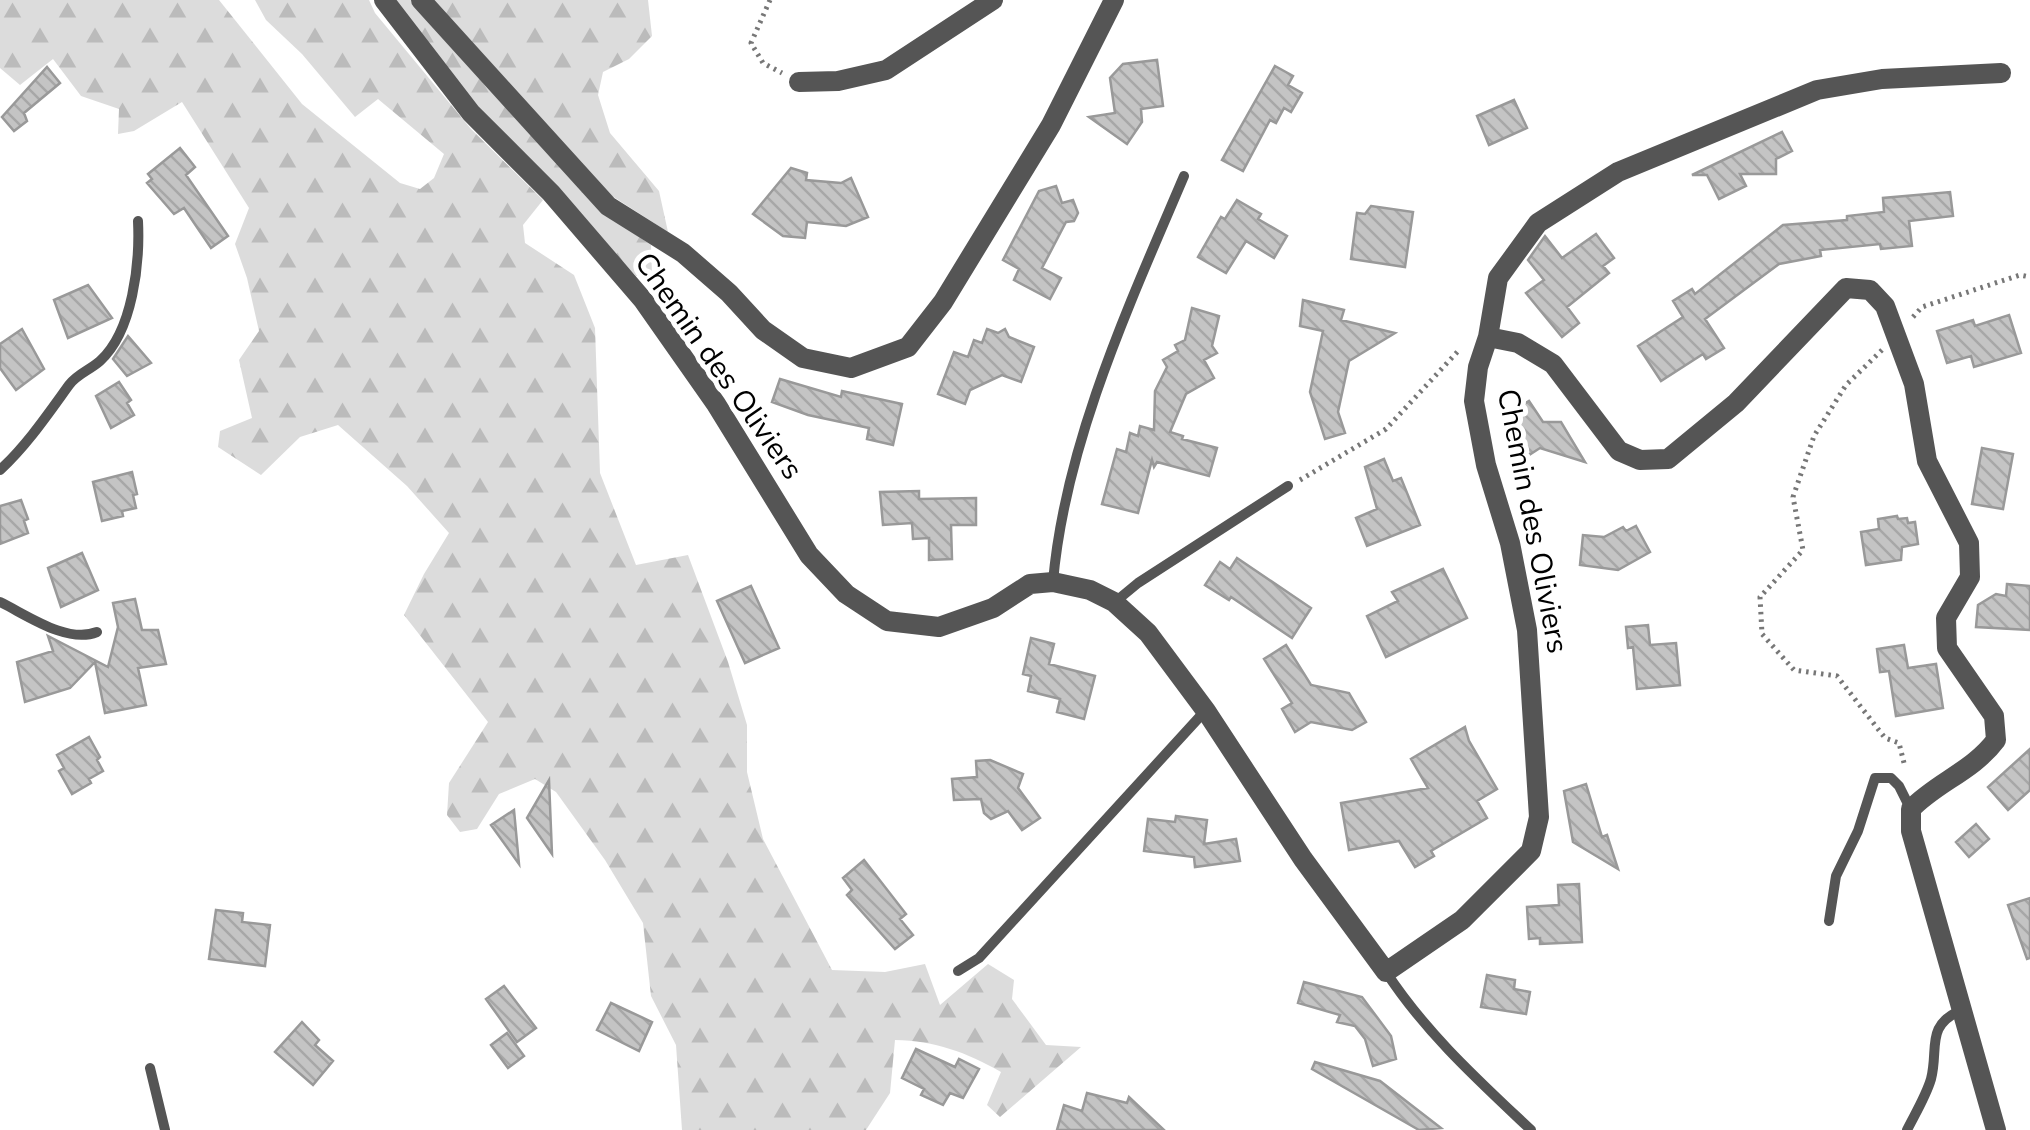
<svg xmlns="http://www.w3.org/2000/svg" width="2030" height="1130" font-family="'Nunito Sans',sans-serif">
  <defs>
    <pattern id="forest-firs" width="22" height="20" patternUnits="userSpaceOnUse" patternTransform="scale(2.5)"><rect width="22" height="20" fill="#dcdcdc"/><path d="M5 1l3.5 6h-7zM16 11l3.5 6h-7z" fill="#bbb"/></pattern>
    <pattern id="building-back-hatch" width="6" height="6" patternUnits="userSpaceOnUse" patternTransform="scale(2.5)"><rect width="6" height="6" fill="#c4c4c4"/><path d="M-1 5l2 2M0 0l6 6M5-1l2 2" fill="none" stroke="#a7a7a7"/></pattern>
  </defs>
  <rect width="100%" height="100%" fill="#fff"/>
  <path fill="url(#forest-firs)" d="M0 0H219L302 104 400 183 420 189 434 178 444 154 378 99 355 117 302 54 266 20 255 0H369L375 13 471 129 543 200 523 225 525 243 574 275 595 328 600 473 636 565 688 555 728 662 747 725V772L763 839 832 970 885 972 925 964 940 1005 988 964 1014 980 1012 999 1046 1045 1081 1047 1000 1117 987 1105 1001 1072C966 1052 935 1041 895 1040L890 1093 866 1130H682L676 1045 651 996 643 923 605 860 556 792 535 779 499 794 477 829 460 832 447 815 449 783 488 722 404 615 424 574 449 533 407 486 338 425 300 437 261 475 218 447 220 431 252 418 239 360 259 331 247 278 235 244 249 208 182 102 134 131 118 134 119 109 81 96 53 59 20 85 0 68Z
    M392 0H648L652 36 629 59 603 72 598 95 610 133 659 191 668 232 609 194 602 212 651 245 652 274 636 276 466 95Z"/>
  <path fill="url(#building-back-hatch)" stroke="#999" stroke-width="2.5" d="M1157 60 1163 106 1141 109 1142 122 1127 144 1089 117 1115 113 1110 78 1123 64Z
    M1275 66 1293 76 1288 85 1302 93 1291 112 1284 108 1276 123 1270 120 1243 171 1222 160Z
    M47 67 60 83 24 113 27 121 14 131 2 117Z
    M1514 100 1527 128 1489 145 1477 116Z
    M1782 132 1792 151 1776 159V174H1740L1746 186 1719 199 1707 175H1692Z
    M180 148 195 167 186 175 228 236 211 248 184 208 174 214 147 183 152 179 148 174Z
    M791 168 807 173 806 180 841 183 851 178 868 217 846 226 807 222 805 238 783 236 753 214Z
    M1056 186 1062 203 1073 200 1078 213 1074 221 1066 222 1042 268 1061 278 1050 299 1014 280 1019 269 1003 260 1039 191Z
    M1950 192 1953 216 1909 221 1912 246 1881 249 1880 244 1820 250 1821 256 1779 264 1705 319 1724 348 1706 359 1703 354 1661 381 1638 346 1683 317 1673 301 1692 289 1695 294 1783 225 1847 220V216L1884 212 1883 198Z
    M1237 200 1261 214 1258 219 1287 236 1274 258 1246 241 1226 273 1198 257 1221 217 1225 219Z
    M1371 206 1413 212 1405 267 1351 259 1357 213 1365 214Z
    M1596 234 1614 258 1603 266 1609 273 1567 307 1579 323 1562 337 1526 293 1544 280 1528 260 1545 236 1562 258Z
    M88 285 112 318 68 338 54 300Z
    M1303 300 1344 310 1341 320 1395 333 1349 361 1338 412 1345 433 1325 439 1310 392 1323 331 1300 326Z
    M1192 308 1219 316 1212 346 1217 353 1204 360 1214 378 1186 394 1170 432 1183 436 1182 439 1217 448 1209 476 1157 462 1154 467 1152 460 1138 513 1102 504 1117 449 1126 452 1130 433 1138 436 1140 426 1154 430 1155 391 1167 367 1163 360 1178 351 1175 345 1185 340Z
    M2009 315 2021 353 1974 367 1971 356 1947 363 1937 331 1973 320 1975 326Z
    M22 329 44 369 16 390 0 368V344Z
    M987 329 998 333 1005 329 1009 337 1034 347 1021 382 1002 375 970 390 965 404 938 394 954 352 968 357 974 340 982 343Z
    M128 336 151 363 127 376 113 359Z
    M780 379 841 397 842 391 902 404 893 445 867 439 869 428 808 415 772 402Z
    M119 382 131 400 127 403 134 415 111 428 96 396Z
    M1529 401 1543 422H1561L1585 462 1540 448 1529 455 1525 450 1513 459 1506 448 1509 426 1516 409Z
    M1982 448 2013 454 2003 509 1972 504Z
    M1384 459 1393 481 1401 478 1420 525 1367 546 1356 518 1377 509 1365 467Z
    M132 472 137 494 133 495 136 508 122 511 123 516 102 521 93 482Z
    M919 491V499L976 498V525H951L952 559 929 560V538L913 539 912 523 883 525 880 492Z
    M21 500 28 519 24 521 28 533 0 544V506Z
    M1897 516 1898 519 1907 518 1908 523 1915 522 1918 544 1902 547 1901 560 1866 565 1861 532 1879 529 1878 519Z
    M1636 526 1650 552 1618 570 1580 565 1583 535 1604 537 1623 527 1626 531Z
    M82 553 98 590 61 607 48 568Z
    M1237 558 1311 608 1292 638 1231 597 1229 600 1205 585 1220 562 1230 569Z
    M1443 569 1467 618 1386 657 1367 616 1398 601 1392 592Z
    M2007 584 2030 586V630L1976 627 1978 605 1996 594 2006 596Z
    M751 586 779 648 745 663 717 601Z
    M135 599 142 630H158L166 664 138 668 146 705 105 713 95 662 70 688 25 702 17 662 53 651 48 636 108 667 118 627 113 603Z
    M1648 625 1650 645 1676 643 1680 685 1637 689 1633 647 1628 648 1626 627Z
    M1031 638 1054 644 1049 664 1095 676 1084 719 1057 712 1060 699 1028 691 1031 676 1023 674Z
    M1286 645 1311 685 1349 693 1366 722 1352 730 1311 722 1295 732 1282 709 1292 703 1264 659Z
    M1904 645 1908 668 1936 664 1943 708 1896 716 1889 671 1880 672 1877 649Z
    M1465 727 1469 741 1497 789 1477 801 1487 818 1431 851 1434 856 1415 867 1399 841 1349 850 1341 803 1428 788 1411 759Z
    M89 737 100 757 97 760 103 771 89 779 91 783 72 794 59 771 64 768 57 755Z
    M2030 749V790L2008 810 1988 787Z
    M990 760 1023 774 1018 788 1040 818 1022 830 1008 811 991 819 984 813 981 799 954 800 952 779 977 777 976 761Z
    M549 780 552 854 527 818Z
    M1586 784 1602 837 1607 835 1618 869 1573 842 1564 791Z
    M514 810 519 864 491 825Z
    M1176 816 1207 820 1204 844 1236 839 1240 861 1195 867 1194 857 1144 851 1148 819 1175 822Z
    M1976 824 1989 839 1969 857 1956 842Z
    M864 860 906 914 900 919 913 935 895 949 847 895 852 890 843 878Z
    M1579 884 1582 942 1540 944V938L1529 939 1527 907 1559 905 1558 885Z
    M2030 898V958L2027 959 2008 905Z
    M216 910 243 913 242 922 270 925 265 966 209 959Z
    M1487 975 1515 980 1514 989 1530 992 1526 1014 1481 1007Z
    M1304 982 1362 997 1391 1036 1396 1059 1373 1066 1365 1039 1355 1026 1337 1022 1340 1015 1298 1003Z
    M504 986 536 1028 517 1042 486 999Z
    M611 1003 652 1022 639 1051 597 1030Z
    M302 1022 319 1040 315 1045 333 1061 313 1085 275 1052Z
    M507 1033 524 1056 508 1068 491 1045Z
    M916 1049 955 1067 959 1059 979 1069 963 1098 950 1093 943 1105 921 1095 924 1089 902 1078Z
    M1315 1062 1380 1081 1441 1128 1419 1130 1312 1069Z
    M1087 1093 1127 1103 1129 1097 1164 1130H1057L1064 1105 1082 1111Z"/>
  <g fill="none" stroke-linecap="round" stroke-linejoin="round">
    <path stroke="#777" stroke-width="5" stroke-dasharray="2.5 5" stroke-linecap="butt" d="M770 0 751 43 763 63 782 73
      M1913 317 1922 307 2020 275 2030 277
      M1882 350 1846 385 1814 436 1793 497 1803 550 1760 597 1762 634 1794 670 1837 676 1885 738 1899 743 1905 767
      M1300 480 1386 429 1460 349"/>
    <path stroke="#555" stroke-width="10" d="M0 470C27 445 48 414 69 385 77 374 90 370 100 361 133 331 140 263 138 221
      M1053 582C1065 443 1130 303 1184 176
      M0 602C27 615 67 644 97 632
      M1115 602 1138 583 1288 486
      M1829 921 1836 876 1858 831 1875 778H1891L1899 786 1910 808
      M958 971 979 958 1205 711
      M1386 972C1426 1033 1478 1080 1531 1130
      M150 1068 165 1130
      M1907 1130C1915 1114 1926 1096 1931 1079 1939 1048 1925 1026 1961 1010"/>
    <path stroke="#555" stroke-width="20" d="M384 0 471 113 551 193 643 300 716 404 809 555 846 594 887 621 939 627 993 608 1030 584 1053 582 1090 590 1114 602 1148 633 1206 711 1303 859 1386 972 1462 920 1531 851 1539 817 1527 630 1510 543 1486 465 1474 401 1478 367 1488 337 1518 343 1553 364 1619 451 1640 460 1668 459 1736 403 1846 288 1870 290 1885 306 1914 384 1927 461 1969 543 1970 577 1946 618 1947 648 1994 716 1996 740C1973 771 1937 782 1911 809V831L1996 1130
      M421 0 608 206 683 253 729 293 763 330 803 358 851 368 908 347 943 302 1051 125 1114 0
      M799 82 838 81 886 70 993 0
      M1488 337 1498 278 1538 223 1618 172 1817 90 1882 79 2001 73"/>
  </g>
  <g text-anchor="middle" stroke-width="10" stroke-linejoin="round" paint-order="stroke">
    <g font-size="30" fill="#000" stroke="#fff">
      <text transform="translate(719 366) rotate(55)" y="10">Chemin des Oliviers</text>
      <text transform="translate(1533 521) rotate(79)" y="10">Chemin des Oliviers</text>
    </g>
  </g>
</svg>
